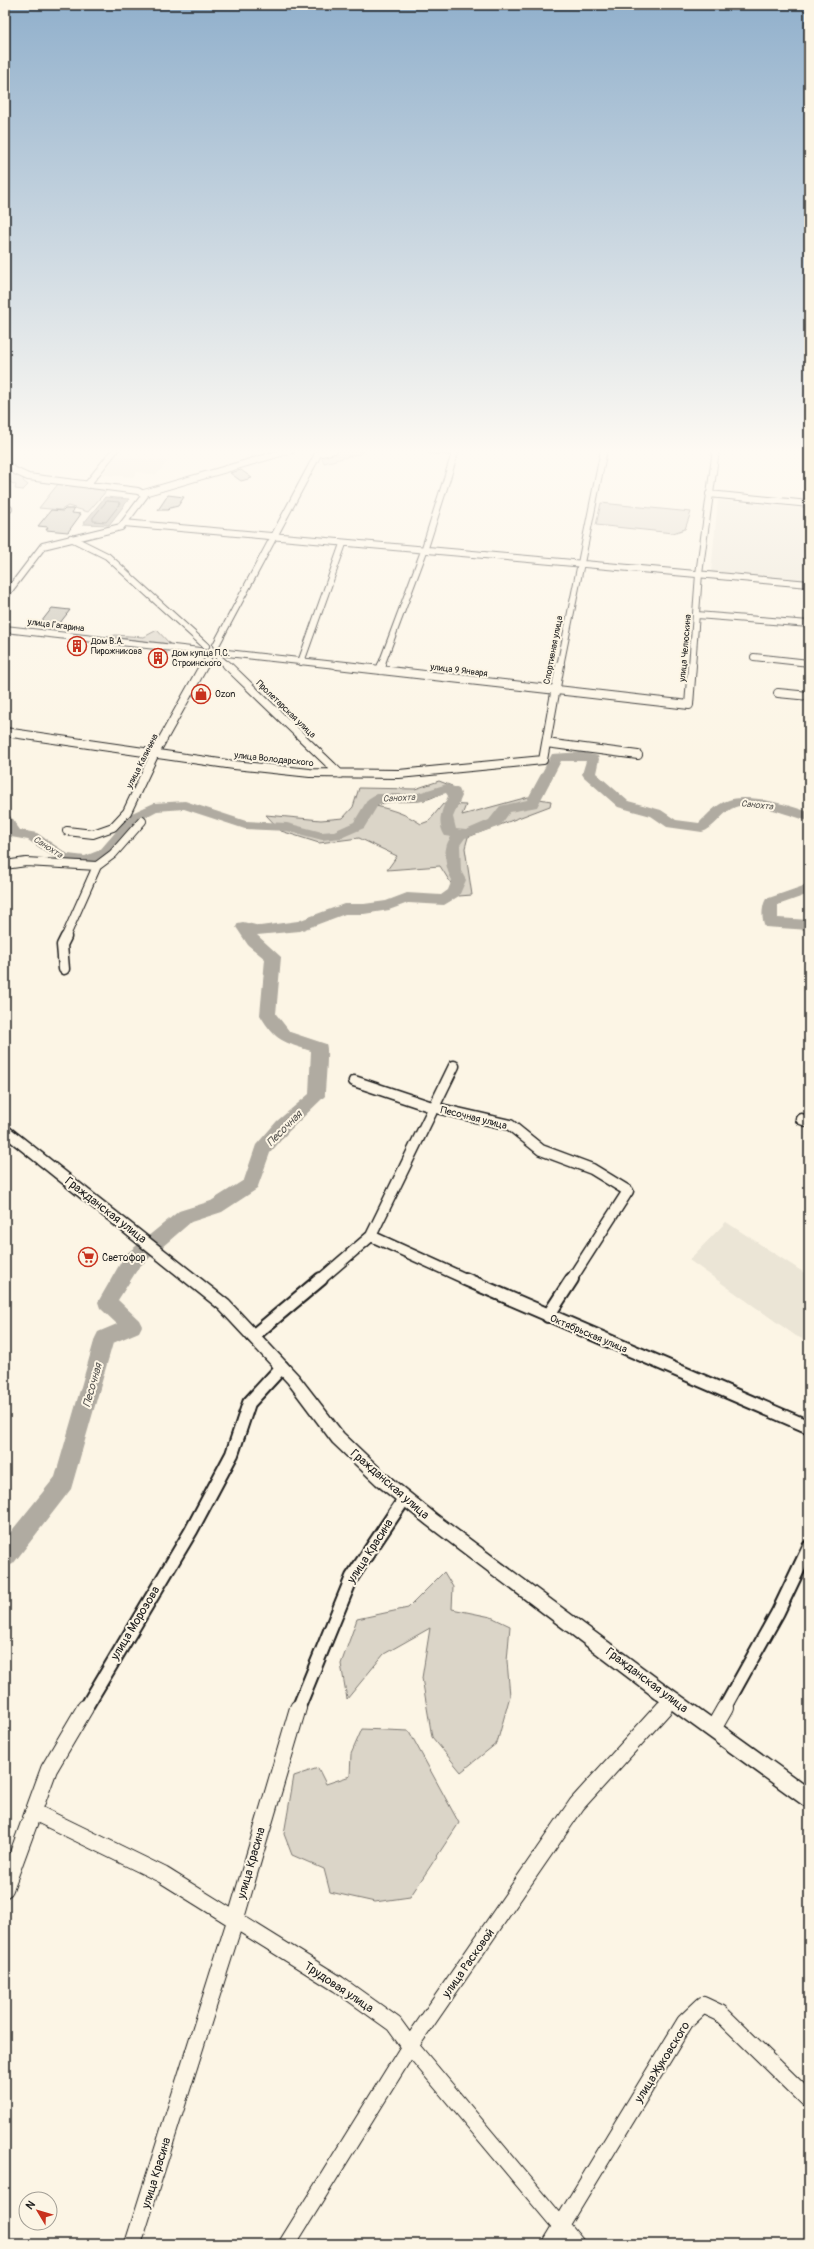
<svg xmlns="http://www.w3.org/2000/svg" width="814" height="2249" font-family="Pangolin,sans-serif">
  <rect width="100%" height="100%" fill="#fcf5e5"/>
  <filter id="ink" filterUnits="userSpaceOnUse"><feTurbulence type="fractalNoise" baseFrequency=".025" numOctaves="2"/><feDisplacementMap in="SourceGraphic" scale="8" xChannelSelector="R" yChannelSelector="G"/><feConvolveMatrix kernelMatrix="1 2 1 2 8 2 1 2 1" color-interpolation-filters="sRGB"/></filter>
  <g filter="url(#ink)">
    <path fill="#ebe5d6" d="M116 456 168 461 156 475 137 472 133 477 102 475Z
      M718 500 809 509V581L711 572Z
      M726 1222 809 1276V1342L796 1336 689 1260Z"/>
    <path fill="#dbd5c8" stroke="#7c7872" d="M339 450H361L362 453 324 463 321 455Z
      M5 461 24 478 23 481 28 485 23 490 15 489 16 485 5 480Z
      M58 484 107 490 88 512 68 506 61 510 39 508Z
      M601 503 691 512 685 529 673 533 596 525Z
      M157 630 170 644 110 637 115 635 144 637Z
      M439 781 452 786C443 793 430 800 419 801 404 803 390 799 376 806 393 810 406 814 421 824L429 821 443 804 466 805 462 815 528 797 551 801 550 806 468 837 465 848 472 895 459 896 440 866 387 870 397 856 359 838 319 843 281 831 266 815 321 820 343 818 353 807 359 788 415 789Z
      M444 1572 453 1587 452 1609 491 1617 510 1626 507 1661 510 1696 497 1743 461 1772 432 1737 422 1678 430 1628 384 1654 347 1699 341 1664 357 1619 408 1608Z
      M362 1729 409 1731 459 1823 410 1897 375 1902 330 1892 324 1869 292 1855 284 1834 294 1776 318 1768 326 1784 350 1776 351 1754Z"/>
    <path fill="#b0aba1" stroke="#75726c" d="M105 497 129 499 109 525 83 524Z"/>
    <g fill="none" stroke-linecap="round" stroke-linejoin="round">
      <path stroke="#575551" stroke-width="1" d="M107 501 119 502 120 504 106 522 93 521V518Z"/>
      <path fill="#b0aba1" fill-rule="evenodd" d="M582 752 598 756 599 759 596 773 628 801 661 810 676 820 699 823C706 816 713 808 722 803 743 791 785 804 806 811L809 812V821C790 816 749 798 731 809 721 815 713 829 702 832L667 827 651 816 618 807 584 777 582 774 586 761H561L537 807 510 812 500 826 465 838 460 845 461 871 466 880 459 896 444 905 408 903 389 910 364 914H345L300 931 257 935 281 957 276 1014 290 1032 326 1044C329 1049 325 1086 325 1096L289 1131 270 1153 257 1189 222 1212 191 1222 139 1267 118 1300 139 1320 142 1326 139 1332 113 1343 71 1489 13 1564 5 1567V1539L55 1477 95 1338 98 1332 117 1324 100 1308 98 1302 125 1255 179 1211 211 1201 244 1180 256 1145 277 1121 309 1094 311 1051C284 1042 276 1042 260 1015L265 959 248 945 236 927 238 923 243 922 260 926 298 921 344 904H364L386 901 407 893 441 895 448 890 452 880C445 868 442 848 451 837L445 836C436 822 442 810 448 796L446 793 416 802 384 801 378 805 364 828 341 838 322 840 287 831 245 829 184 809 157 811 142 819 110 856 86 866 59 861 28 840 11 837 5 829V815L10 816 20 830 37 833 68 854 85 856 100 850 132 813 154 803 185 801 246 821 287 823 322 832 334 831 354 822 368 799 376 794H415L447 784 459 789 462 796 453 817 456 829 466 830 489 820 500 806 527 800 552 754Z
        M809 884V894L778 905V918L809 920V930L765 927C761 920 762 905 766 899Z"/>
    </g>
    <path fill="#c4c0b3" stroke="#1c1c1c" d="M241 470 252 478 241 481 230 473Z
      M168 495 184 497 178 506 170 508 168 510H158Z
      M65 509H74L72 513 81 514 68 532 46 530 48 527 38 526 51 510 63 511Z
      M52 608 70 610 56 628 38 626Z
      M156 652 167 653 161 664 150 663Z"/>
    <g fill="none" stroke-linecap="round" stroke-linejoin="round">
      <g stroke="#1c1c1c" stroke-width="8">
        <path id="minor-far4" d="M430 450 455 452
          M318 454 334 450
          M5 463 15 471 28 477 138 491 145 495 121 527 43 546 5 596
          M87 485 115 450
          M144 493 291 450
          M709 494 809 504
          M5 509H9
          M124 523 809 584
          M71 538 107 556 206 646
          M697 615 809 624
          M5 629 200 651
          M216 645 318 454
          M227 653 345 666
          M754 657 809 663
          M219 658 228 666
          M301 662 343 544
          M204 666 208 659
          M381 666 424 551 456 450
          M560 666 604 450
          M692 666 699 574 716 450"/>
      </g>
      <g stroke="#1c1c1c" stroke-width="10">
        <path id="minor-far3" d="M227 665 340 774
          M337 665 689 705 692 665
          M380 670 382 665
          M778 693 809 696
          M5 732 234 765 310 773 399 774 543 760 560 665
          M546 743 638 755
          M67 831 93 834 113 827 127 812 155 753 204 665
          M5 865 26 862 97 866
          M65 938 97 866 113 854 142 821"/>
      </g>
      <g stroke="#1c1c1c" stroke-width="13">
        <path id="minor-far2" d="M64 969 62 945 66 937
          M354 1081 432 1107 510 1125 541 1150 592 1169 628 1191 571 1280
          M801 1119 809 1122
          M371 1236 468 1280
          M320 1280 371 1236 454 1066"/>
      </g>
      <g stroke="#1c1c1c" stroke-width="16">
        <path id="minor-far1" d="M465 1279 809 1427
          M548 1316 572 1279
          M253 1336 321 1279
          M85 1709 191 1531 232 1454 249 1403 282 1367
          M298 1709 352 1577 405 1498
          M663 1709 672 1699
          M724 1709 778 1612 809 1547"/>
      </g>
      <g stroke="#1c1c1c" stroke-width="18">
        <path id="minor" d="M713 1729 725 1708
          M34 1812 163 1875 338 1984 394 2024 410 2046 576 2244
          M5 1889 49 1769 85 1708
          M133 2244 235 1921 298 1708
          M287 2244 410 2046 577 1804 664 1708
          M550 2244 685 2022 703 2005 720 2013 809 2100"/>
      </g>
      <g stroke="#1c1c1c" stroke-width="3">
        <path id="tertiary" d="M5 1125 9 1127 229 1301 298 1375 343 1433 386 1474 437 1515 666 1685 809 1788V1808L803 1805 654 1697 427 1525 376 1484 333 1443 288 1383 219 1309 5 1137Z"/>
      </g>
      <use href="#minor-far4" stroke="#fcf5e5" stroke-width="6"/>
      <use href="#minor-far3" stroke="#fcf5e5" stroke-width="8"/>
      <use href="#minor-far2" stroke="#fcf5e5" stroke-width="10"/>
      <use href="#minor-far1" stroke="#fcf5e5" stroke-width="12"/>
      <use href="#minor" stroke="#fcf5e5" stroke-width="16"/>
      <use href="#tertiary" fill="#fcf5e5" fill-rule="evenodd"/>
    </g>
  </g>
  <linearGradient id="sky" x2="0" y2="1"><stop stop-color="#91b0cc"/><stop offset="0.59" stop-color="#fefaf3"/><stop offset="1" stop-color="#fefaf3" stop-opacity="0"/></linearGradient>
  <rect width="814" height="765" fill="url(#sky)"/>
  <defs>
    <g id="building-ring" transform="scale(1)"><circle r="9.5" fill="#fcf5e5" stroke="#c8321e" stroke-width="1.5"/><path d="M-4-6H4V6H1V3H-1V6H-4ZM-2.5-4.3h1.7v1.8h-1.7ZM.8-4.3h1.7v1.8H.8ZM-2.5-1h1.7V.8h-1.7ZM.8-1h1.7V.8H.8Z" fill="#c8321e"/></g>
    <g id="shop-ring" transform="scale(1)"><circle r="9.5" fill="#fcf5e5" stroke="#c8321e" stroke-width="1.5"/><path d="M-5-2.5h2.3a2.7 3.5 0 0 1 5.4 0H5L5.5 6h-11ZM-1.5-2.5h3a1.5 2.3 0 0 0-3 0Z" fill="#c8321e"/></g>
    <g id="supermarket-ring" transform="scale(1)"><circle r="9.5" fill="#fcf5e5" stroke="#c8321e" stroke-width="1.5"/><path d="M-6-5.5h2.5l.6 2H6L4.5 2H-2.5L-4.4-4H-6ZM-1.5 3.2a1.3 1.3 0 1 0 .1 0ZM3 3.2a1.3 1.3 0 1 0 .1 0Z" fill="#c8321e"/></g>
  </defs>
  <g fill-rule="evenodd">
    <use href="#building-ring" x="77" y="646"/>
    <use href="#building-ring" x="158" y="658"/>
    <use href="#shop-ring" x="201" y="694"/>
    <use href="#supermarket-ring" x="88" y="1257"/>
  </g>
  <g text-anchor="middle" stroke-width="4" stroke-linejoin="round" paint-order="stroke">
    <g font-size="9" fill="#1c1c1c" stroke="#fcf5e5">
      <text transform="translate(56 625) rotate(7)" y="3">улица Гагарина</text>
      <text transform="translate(685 648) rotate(-85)" y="3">улица Челюскина</text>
      <text transform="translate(553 650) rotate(-79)" y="3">Спортивная улица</text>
      <text transform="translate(459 670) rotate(7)" y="3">улица 9 Января</text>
      <text transform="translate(286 709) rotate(44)" y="3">Пролетарская улица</text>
      <text transform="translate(274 759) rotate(6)" y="3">улица Володарского</text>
      <text transform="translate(142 761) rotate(-63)" y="3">улица Калинина</text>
    </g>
    <g font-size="9" fill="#1c1c1c" stroke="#fcf5e5" text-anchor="start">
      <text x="91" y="644">Дом В.А.<tspan x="91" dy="10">Пирожникова</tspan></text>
      <text x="172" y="656">Дом купца П.С.<tspan x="172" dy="10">Строинского</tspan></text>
      <text x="215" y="697">Ozon</text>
    </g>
    <g font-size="9" font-style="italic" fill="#575551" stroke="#fcf5e5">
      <text transform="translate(399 798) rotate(-3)" y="3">Санохта</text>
      <text transform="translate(757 805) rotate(6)" y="3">Санохта</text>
      <text transform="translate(48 847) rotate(33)" y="3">Санохта</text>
    </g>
    <g font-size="10" fill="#1c1c1c" stroke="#fcf5e5">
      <text transform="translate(474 1117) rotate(14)" y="4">Песочная улица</text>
      <text transform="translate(589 1333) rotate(23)" y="4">Октябрьская улица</text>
    </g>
    <g font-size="10" fill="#1c1c1c" stroke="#fcf5e5" text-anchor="start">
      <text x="102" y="1261">Светофор</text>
    </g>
    <g font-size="11" font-style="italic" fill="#575551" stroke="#fcf5e5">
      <text transform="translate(284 1128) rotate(-45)" y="4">Песочная</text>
      <text transform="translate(92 1385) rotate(-74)" y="4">Песочная</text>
    </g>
    <g font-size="12" fill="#1c1c1c" stroke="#fcf5e5">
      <text transform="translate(106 1210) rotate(38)" y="4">Гражданская улица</text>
      <text transform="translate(390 1484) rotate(41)" y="4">Гражданская улица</text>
      <text transform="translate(370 1551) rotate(-57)" y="4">улица Красина</text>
      <text transform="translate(135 1623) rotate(-59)" y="4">улица Морозова</text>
      <text transform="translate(647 1680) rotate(37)" y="4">Гражданская улица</text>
      <text transform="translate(251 1863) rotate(-74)" y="4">улица Красина</text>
      <text transform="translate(468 1963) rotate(-55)" y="4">улица Расковой</text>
      <text transform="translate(339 1987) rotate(34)" y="4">Трудовая улица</text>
      <text transform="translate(662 2062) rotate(-58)" y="4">улица Жуковского</text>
      <text transform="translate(156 2173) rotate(-73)" y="4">улица Красина</text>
    </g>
  </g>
  <rect width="814" height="2249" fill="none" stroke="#fcf5e5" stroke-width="20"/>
  <rect x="10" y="10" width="794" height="2229" fill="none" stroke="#1c1c1c" stroke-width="1.5" filter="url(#ink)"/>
  <g transform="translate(38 2211) rotate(308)"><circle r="19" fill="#fcf5e5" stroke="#a29e95"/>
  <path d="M0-3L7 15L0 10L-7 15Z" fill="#c8321e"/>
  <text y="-6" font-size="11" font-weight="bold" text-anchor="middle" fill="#1c1c1c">N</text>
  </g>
</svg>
